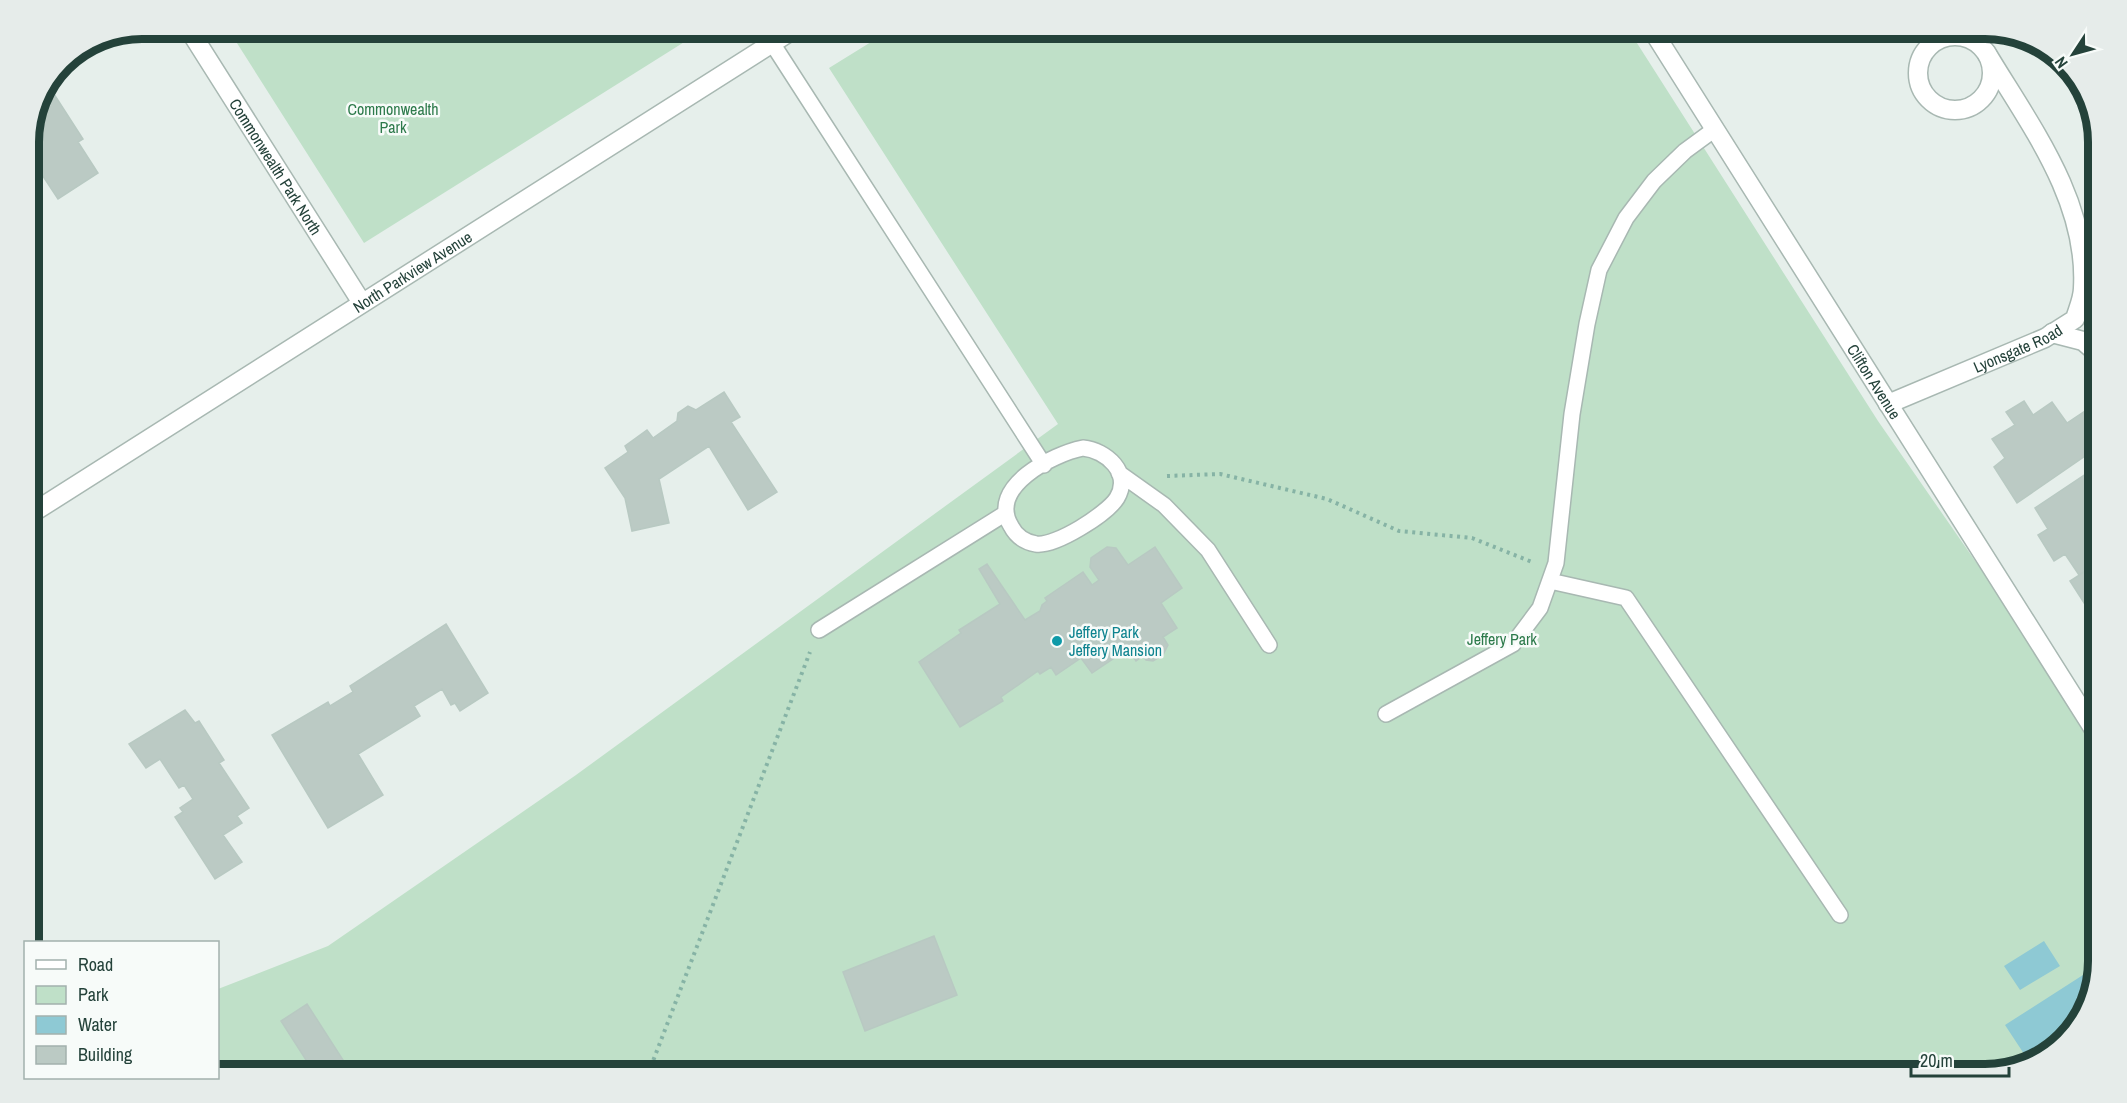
<svg xmlns="http://www.w3.org/2000/svg" width="2127" height="1103" font-family="'Archivo Narrow',sans-serif">
  <rect width="100%" height="100%" fill="#e6efeb"/>
  <path fill="#bfe0c8" d="M228 29H705L364 243Z
    M892 29H1628L1878 421 2098 738V961L2087 1012 2042 1059 1986 1074H218V989L328 946 576 775 1058 424 829 68Z"/>
  <path fill="#8ec9d4" d="M2044 941 2060 966 2020 990 2004 966Z
    M2097 966 2087 1012 2042 1059 2030 1063 2005 1025Z"/>
  <path fill="#bbcac4" stroke="#b8c9c2" stroke-width="1.5" d="M52 91 83 139 78 142 98 173 58 199 29 155V134L47 94Z
    M724 392 740 417 731 422 777 492 748 510 709 446 659 479 669 523 632 531 625 498 605 468 628 452 625 446 647 430 653 438 677 421 678 413 688 406 696 410Z
    M2024 401 2033 415 2052 402 2067 423 2094 405 2098 412V447L2017 503 1994 467 2005 458 1992 439 2015 425 2006 412Z
    M2098 466V563L2079 575 2065 554 2054 561 2038 535 2048 529 2035 508Z
    M1107 547 1116 548 1128 565 1155 547 1182 588 1161 603 1177 628 1163 637 1168 645 1163 655 1153 661 1146 660 1143 656 1136 661 1128 649 1092 673 1081 658 1056 675 1051 667 1040 674 1038 671 1001 697 1003 701 960 727 919 662 961 633 959 630 1000 604 979 569 987 564 1025 620 1040 611 1042 605 1047 601 1045 598 1083 572 1092 585 1099 580 1090 567 1091 558Z
    M2098 563V630L2095 625 2097 623 2070 581Z
    M446 624 488 693 460 711 455 703 451 705 442 689 414 706 420 716 358 754 383 795 328 828 272 735 328 702 330 706 353 692 350 686Z
    M185 710 195 723 199 721 224 760 219 763 249 808 237 816 242 823 223 835 242 862 215 879 175 817 183 812 180 808 193 799 184 785 179 788 160 759 146 768 129 744Z
    M934 936 957 995 865 1031 843 972Z
    M307 1004 352 1074H315L281 1021Z"/>
  <g fill="none" stroke-linecap="round" stroke-linejoin="round">
    <g stroke="#a8b8b2" stroke-width="18">
      <path id="lane" d="M772 43 1044 465
        M1083 448C1106 450 1132 473 1117 498 1107 514 1055 547 1036 544 1025 542 1016 536 1011 526 987 487 1053 454 1083 448Z
        M1119 473 1164 505 1208 550 1269 645
        M1550 581 1626 598 1840 915
        M819 630 1006 513
        M1386 714 1513 644 1540 608 1556 563 1572 414 1587 324 1599 270 1626 218 1654 181 1685 151 1715 129"/>
    </g>
    <g stroke="#a8b8b2" stroke-width="21">
      <g id="street">
        <path id="s1" d="M188 28 362 303"/>
        <path id="s2" d="M1651 28 2098 736"/>
        <circle cx="1955" cy="73" r="37"/>
        <path d="M2052 333 2083 341 2098 354"/>
        <path id="s3" d="M1888 404 2045 338 2075 319C2078 309 2083 298 2083 288 2088 200 2029 124 1986 52"/>
        <path id="s4" d="M29 515 796 28"/>
      </g>
    </g>
    <path stroke="#86b3a5" stroke-width="4" stroke-dasharray="3 4.5" stroke-linecap="butt" d="M1167 476 1220 474 1327 499 1399 531 1472 538 1532 562
      M648 1074 810 652"/>
    <use href="#lane" stroke="#fff" stroke-width="15"/>
    <use href="#street" stroke="#fff" stroke-width="18"/>
  </g>
  <circle fill="#0f9aa8" stroke="#f7fbf9" stroke-width="2" cx="1057" cy="641" r="6"/>
  <g text-anchor="middle" stroke-width="5" stroke-linejoin="round" paint-order="stroke">
    <g font-size="16" fill="#2d7a4b" stroke="#f7fbf9">
      <text x="393" y="115">Commonwealth<tspan x="393" dy="18">Park</tspan></text>
      <text x="1502" y="645">Jeffery Park</text>
    </g>
    <g font-size="16" fill="#24423a" stroke="#f7fbf9">
      <text dy="6" stroke="none"><textPath href="#s1" startOffset="164">Commonwealth Park North</textPath></text>
      <text dy="6" stroke="none"><textPath href="#s4" startOffset="454">North Parkview Avenue</textPath></text>
      <text dy="6" stroke="none"><textPath href="#s3" startOffset="141">Lyonsgate Road</textPath></text>
      <text dy="6" stroke="none"><textPath href="#s2" startOffset="418">Clifton Avenue</textPath></text>
    </g>
    <g font-size="16" fill="#0d838f" stroke="#f7fbf9" text-anchor="start">
      <text x="1069" y="638">Jeffery Park<tspan x="1069" dy="18">Jeffery Mansion</tspan></text>
    </g>
  </g>
  <path d="M0 0H2127V1103H0ZM142 39H1985A103 103 0 0 1 2088 142V961A103 103 0 0 1 1985 1064H142A103 103 0 0 1 39 961V142A103 103 0 0 1 142 39Z" fill="#e6ecea" fill-rule="evenodd"/>
  <path fill="none" stroke="#24423a" stroke-width="8" d="M142 39H1985A103 103 0 0 1 2088 142V961A103 103 0 0 1 1985 1064H142A103 103 0 0 1 39 961V142A103 103 0 0 1 142 39Z"/>
  <rect x="24" y="941" width="195" height="138" fill="#f7fbf9" stroke="#a3b1ad" stroke-width="1.5"/>
  <rect x="36" y="960" width="30" height="9" fill="#ffffff" stroke="#a3b1ad" stroke-width="1.5"/>
  <text x="78" y="971" font-size="18" fill="#24423a">Road</text>
  <rect x="36" y="986" width="30" height="18" fill="#bfe0c8" stroke="#a3b1ad" stroke-width="1.5"/>
  <text x="78" y="1001" font-size="18" fill="#24423a">Park</text>
  <rect x="36" y="1016" width="30" height="18" fill="#8ec9d4" stroke="#a3b1ad" stroke-width="1.5"/>
  <text x="78" y="1031" font-size="18" fill="#24423a">Water</text>
  <rect x="36" y="1046" width="30" height="18" fill="#bbcac4" stroke="#a3b1ad" stroke-width="1.5"/>
  <text x="78" y="1061" font-size="18" fill="#24423a">Building</text>
  <g transform="translate(2073 54) rotate(234)" stroke="#f7fbf9" stroke-width="4.5" paint-order="stroke">
  <path d="M0-4.5L10 22L0 15L-10 22Z" fill="#24423a"/>
  <text y="-9" font-size="16" font-weight="bold" text-anchor="middle" fill="#24423a">N</text>
  </g>
  <path d="M1911 1067v9h98v-9" fill="none" stroke="#24423a" stroke-width="3"/>
  <text x="1920" y="1067" font-size="18" fill="#24423a" stroke="#f7fbf9" stroke-width="4.5" paint-order="stroke">20 m</text>
</svg>
